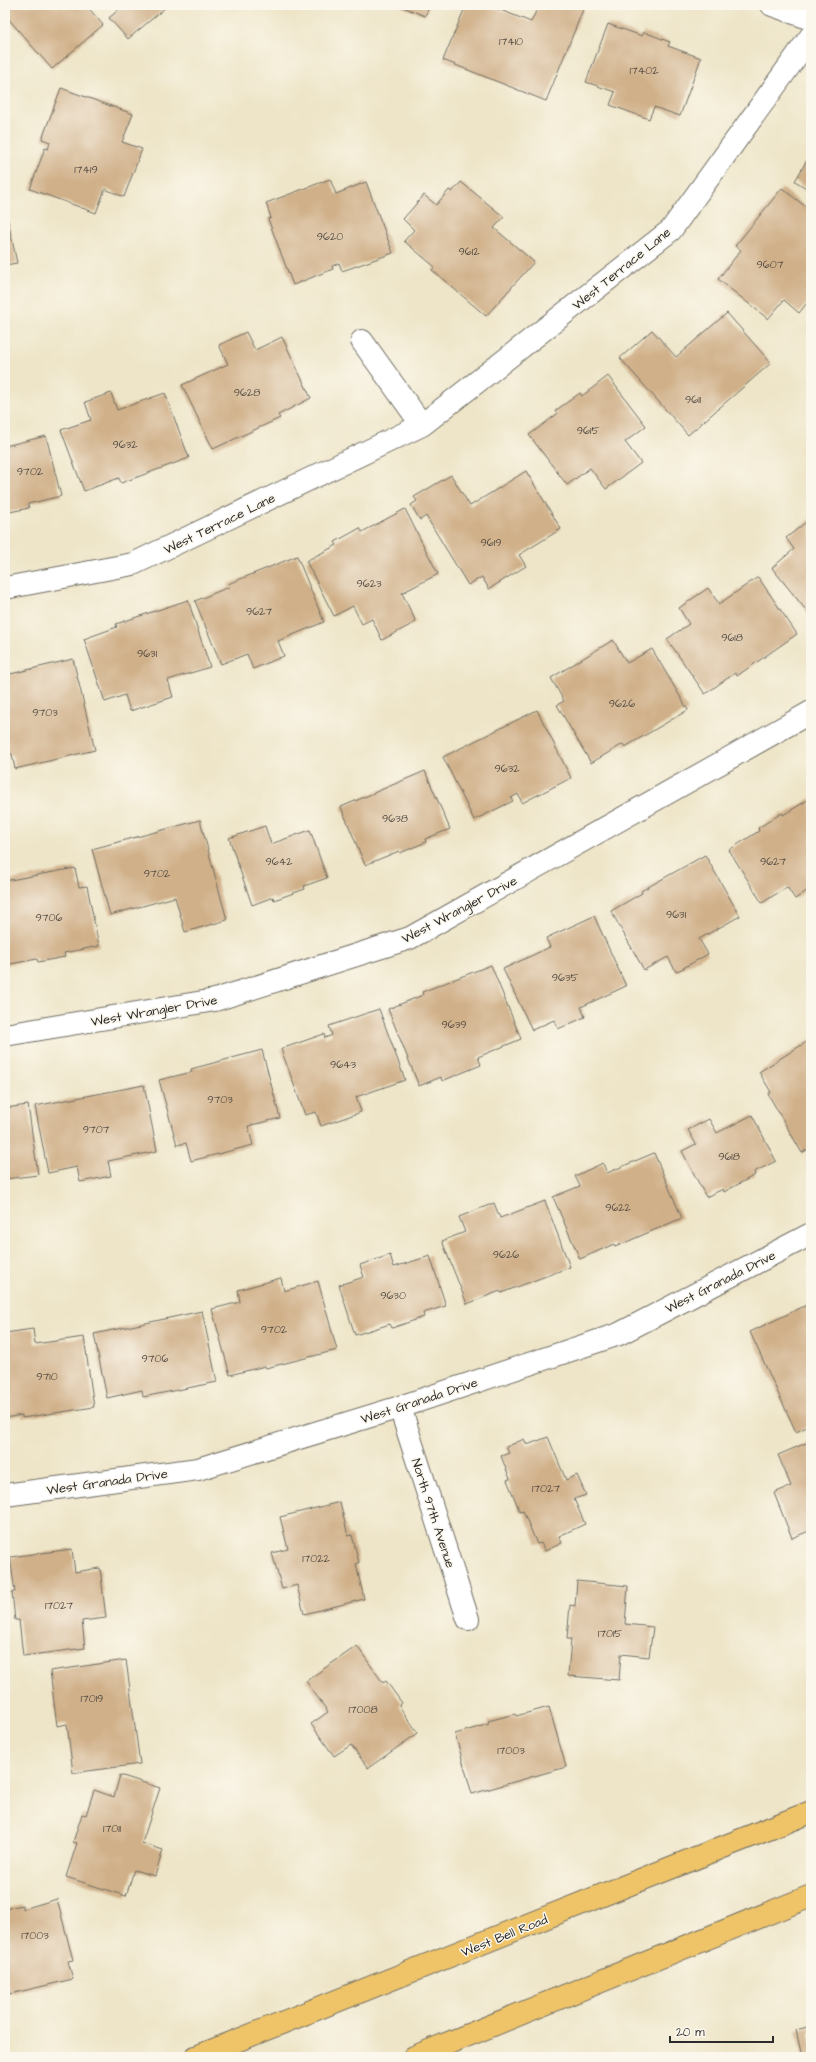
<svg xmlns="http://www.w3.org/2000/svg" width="816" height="2062" font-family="'Architects Daughter',sans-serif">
  <rect width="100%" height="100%" fill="#fbf7ec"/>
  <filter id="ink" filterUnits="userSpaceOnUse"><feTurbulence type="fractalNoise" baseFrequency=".025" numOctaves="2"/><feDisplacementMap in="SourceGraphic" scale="8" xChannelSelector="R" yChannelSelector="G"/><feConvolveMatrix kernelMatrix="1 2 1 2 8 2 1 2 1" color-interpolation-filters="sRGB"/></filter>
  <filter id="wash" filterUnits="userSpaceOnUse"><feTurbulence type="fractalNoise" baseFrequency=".012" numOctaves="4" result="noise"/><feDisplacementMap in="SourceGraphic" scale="16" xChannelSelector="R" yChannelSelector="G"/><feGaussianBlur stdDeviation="0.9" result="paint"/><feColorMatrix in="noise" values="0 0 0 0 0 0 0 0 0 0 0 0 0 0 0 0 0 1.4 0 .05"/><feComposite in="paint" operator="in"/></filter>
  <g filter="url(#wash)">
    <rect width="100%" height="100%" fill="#eee5c8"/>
    <g id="blocks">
      <path fill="#d0b089" d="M5 5H86L103 25 52 69 5 15Z
        M124 5H162L165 8 128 39 109 18Z
        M398 5H430L425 16Z
        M466 5H488L531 22 539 5H585L546 101 443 60Z
        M608 24 642 36 644 32 670 42 668 46 701 58 680 116 654 107 649 119 610 105 615 92 586 82Z
        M61 88 133 114 122 142 142 149 124 197 105 189 96 213 30 189 45 148 48 149 50 142 42 139Z
        M811 153V191L795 181Z
        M330 179 336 194 366 182 393 253 342 271 339 263 332 266 333 269 293 285 268 219 271 218 266 203Z
        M461 182 504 217 494 228 534 262 486 316 432 270 435 267 404 241 414 230 403 219 424 195 436 205 449 190 452 192Z
        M782 188 811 211V298L799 313 784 300 768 319 718 279 741 250 735 246Z
        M5 207 17 263 5 265Z
        M727 313 771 363 688 435 620 358 652 330 676 357Z
        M246 332 255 350 282 337 311 398 278 415 280 418 213 449 182 385 228 364 219 345Z
        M608 376 646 426 625 442 641 463 606 489 590 468 567 485 529 435 557 414 555 411 580 393 582 396Z
        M111 393 117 410 165 393 189 458 121 483 119 478 84 491 61 430 91 420 85 402Z
        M46 436 61 496 28 504 29 508 5 513V446Z
        M526 471 561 529 519 555 526 566 489 589 482 577 468 585 426 516 420 520 411 505 417 501 414 497 451 475 470 506Z
        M405 509 438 574 402 593 416 622 382 640 372 619 362 624 353 606 334 616 306 561 337 545 335 542 360 528 362 532Z
        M811 518V614L810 615 772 568 794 549 786 538Z
        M297 556 324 622 278 641 284 656 253 669 247 654 221 664 195 601 229 587 228 584Z
        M758 577 797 634 737 676 735 673 705 694 667 639 689 624 679 608 708 588 719 604Z
        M188 600 210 667 168 680 173 697 130 711 125 695 105 702 84 639 117 627 116 624Z
        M613 640 627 663 652 649 688 710 625 747 623 744 591 763 557 705 564 701 551 678Z
        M73 659 95 750 15 769 12 754 5 755V671L6 675Z
        M537 710 571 778 522 803 518 794 511 798 513 801 474 820 443 757Z
        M425 771 450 829 425 839 426 842 400 853 399 851 365 865 341 807Z
        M811 798V872L808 874 811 878V888L795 899 787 887 762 903 729 850 759 831 758 828 782 813 783 815Z
        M200 820 227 920 185 932 175 897 110 915 92 849Z
        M265 826 271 844 310 830 327 878 304 886 305 889 274 900 273 897 252 905 229 838Z
        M705 855 740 916 699 939 708 954 676 972 668 957 644 970 611 911 642 893 641 891Z
        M75 868 79 887 87 886 99 946 64 953 65 957 38 962 37 959 5 965V881Z
        M594 916 626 986 581 1007 585 1017 558 1029 554 1020 532 1030 503 969 550 947 546 938Z
        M491 965 521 1039 478 1057 481 1065 442 1081 441 1077 419 1086 388 1009 423 995 422 992Z
        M379 1009 405 1080 356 1097 361 1112 321 1126 316 1112 305 1115 281 1049 324 1034 325 1038 332 1035 329 1026Z
        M811 1039V1147L802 1153 768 1094 771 1092 759 1072Z
        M262 1050 280 1118 248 1126 253 1145 191 1161 186 1143 177 1145 159 1080 192 1072 191 1069Z
        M144 1085 157 1151 108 1161 111 1176 80 1182 77 1167 48 1173 35 1106Z
        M28 1105 38 1175 5 1179V1108Z
        M752 1115 776 1161 754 1172 755 1175 724 1192 723 1189 706 1197 682 1151 696 1144 688 1130 709 1119 717 1133Z
        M654 1153 682 1218 615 1247 614 1244 580 1259 553 1197 580 1186 575 1176 603 1163 607 1173Z
        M545 1201 570 1267 501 1293 500 1291 467 1304 442 1241 465 1232 459 1217 494 1203 500 1218Z
        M390 1255 394 1267 430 1256 446 1306 423 1313 424 1317 392 1328 390 1324 355 1335 339 1285 364 1277 360 1265Z
        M281 1278 284 1291 318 1281 337 1350 266 1368 265 1366 230 1375 212 1309 240 1302 238 1290Z
        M811 1303V1425L796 1432 750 1332Z
        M202 1311 217 1382 143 1397 142 1390 107 1398 94 1334Z
        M33 1329 35 1344 84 1337 94 1407 22 1418V1415L5 1418V1333Z
        M548 1437 566 1480 577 1475 586 1495 574 1499 585 1524 559 1536 562 1543 545 1551 541 1543 537 1544 523 1511 520 1512 507 1480 510 1479 501 1456 509 1453 506 1447 524 1439 527 1445Z
        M811 1441V1537L809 1531 792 1538 774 1493 791 1486 778 1455Z
        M340 1502 348 1536 352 1535 359 1563 356 1564 364 1599 304 1614 297 1585 282 1589 272 1553 288 1549 280 1517Z
        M72 1549 75 1572 100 1568 106 1618 82 1621 85 1648 23 1656 19 1620H15L12 1592H15L10 1557Z
        M577 1581 628 1586 625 1624 653 1627 649 1657 621 1654 619 1680 568 1676 571 1639H567L570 1605 575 1606Z
        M357 1646 383 1683 386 1681 402 1703 399 1706 418 1733 368 1768 351 1745 334 1756 311 1724 328 1712 306 1681Z
        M126 1660 140 1764 73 1773 67 1724 57 1726 50 1671Z
        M549 1707 566 1767 472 1794 455 1734 489 1724 488 1721 515 1714 516 1716Z
        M120 1775 160 1788 142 1843 163 1850 155 1876 134 1870 126 1896 66 1877 77 1843 73 1842 82 1814 86 1815 94 1790 114 1797Z
        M57 1899 73 1960 68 1961 73 1979 10 1994 5 1978V1909L22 1905 23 1909Z
        M811 2026V2057H802L796 2030Z"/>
    </g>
  </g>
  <g filter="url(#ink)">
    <use href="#blocks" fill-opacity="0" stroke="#6f6c62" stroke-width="1"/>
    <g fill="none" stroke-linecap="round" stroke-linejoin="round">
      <g stroke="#6f6c62" stroke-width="24">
        <path id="minor" d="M772 5 811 19
          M362 341 422 425
          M5 588 133 564 422 425 671 230 811 36
          M5 1035 215 1000 410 938 811 712
          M400 1407 468 1619
          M5 1495 198 1469 400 1407 619 1334 811 1234"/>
      </g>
      <g stroke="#6f6c62" stroke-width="24">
        <path id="major" d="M196 2057 811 1812
          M414 2057 811 1896"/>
      </g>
      <use href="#minor" stroke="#fff" stroke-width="22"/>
      <use href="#major" stroke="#efc469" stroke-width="22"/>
    </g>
  </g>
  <g text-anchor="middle" stroke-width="3" stroke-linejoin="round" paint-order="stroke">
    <g font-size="11" fill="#544c42">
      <text x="511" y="45">17410</text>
      <text x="644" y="74">17402</text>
      <text x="86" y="173">17419</text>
      <text x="330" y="240">9620</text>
      <text x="469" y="255">9612</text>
      <text x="770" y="268">9607</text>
      <text x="247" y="396">9628</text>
      <text x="693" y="403">9611</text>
      <text x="588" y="434">9615</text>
      <text x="125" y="448">9632</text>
      <text x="30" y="475">9702</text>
      <text x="491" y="546">9619</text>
      <text x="369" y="587">9623</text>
      <text x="259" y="615">9627</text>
      <text x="732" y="641">9618</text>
      <text x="147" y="657">9631</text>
      <text x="622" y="707">9626</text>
      <text x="45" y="716">9703</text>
      <text x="507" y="772">9632</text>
      <text x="395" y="822">9638</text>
      <text x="279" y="865">9642</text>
      <text x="773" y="865">9627</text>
      <text x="157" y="877">9702</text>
      <text x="676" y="918">9631</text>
      <text x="49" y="921">9706</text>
      <text x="565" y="981">9635</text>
      <text x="454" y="1028">9639</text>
      <text x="343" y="1068">9643</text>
      <text x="220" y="1103">9703</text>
      <text x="96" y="1133">9707</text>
      <text x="729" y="1160">9618</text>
      <text x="618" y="1211">9622</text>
      <text x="506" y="1258">9626</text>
      <text x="393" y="1299">9630</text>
      <text x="274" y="1333">9702</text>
      <text x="155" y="1362">9706</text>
      <text x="47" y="1380">9710</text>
      <text x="546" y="1492">17027</text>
      <text x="316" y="1562">17022</text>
      <text x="59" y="1609">17027</text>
      <text x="610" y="1637">17015</text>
      <text x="92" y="1702">17019</text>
      <text x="363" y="1713">17008</text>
      <text x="511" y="1754">17003</text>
      <text x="112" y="1832">17011</text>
      <text x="35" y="1939">17003</text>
    </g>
    <g font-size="13" fill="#2b2b2b" stroke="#fbf7ec">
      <text transform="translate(621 268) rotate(-39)" y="5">West Terrace Lane</text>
      <text transform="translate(219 523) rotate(-26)" y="5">West Terrace Lane</text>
      <text transform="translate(459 909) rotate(-28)" y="5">West Wrangler Drive</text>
      <text transform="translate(154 1010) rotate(-10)" y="5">West Wrangler Drive</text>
      <text transform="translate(720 1281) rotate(-27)" y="5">West Granada Drive</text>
      <text transform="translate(419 1400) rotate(-18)" y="5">West Granada Drive</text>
      <text transform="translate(107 1481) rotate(-8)" y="5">West Granada Drive</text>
      <text transform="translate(434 1513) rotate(72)" y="5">North 97th Avenue</text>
      <text transform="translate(504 1935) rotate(-22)" y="5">West Bell Road</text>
    </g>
  </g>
  <rect width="816" height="2062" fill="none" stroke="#fbf7ec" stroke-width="20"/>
  <path d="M670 2036v6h103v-6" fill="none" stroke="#2b2b2b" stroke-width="2"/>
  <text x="676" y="2036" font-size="12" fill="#2b2b2b" stroke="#fbf7ec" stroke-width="3" paint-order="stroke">20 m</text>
</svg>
